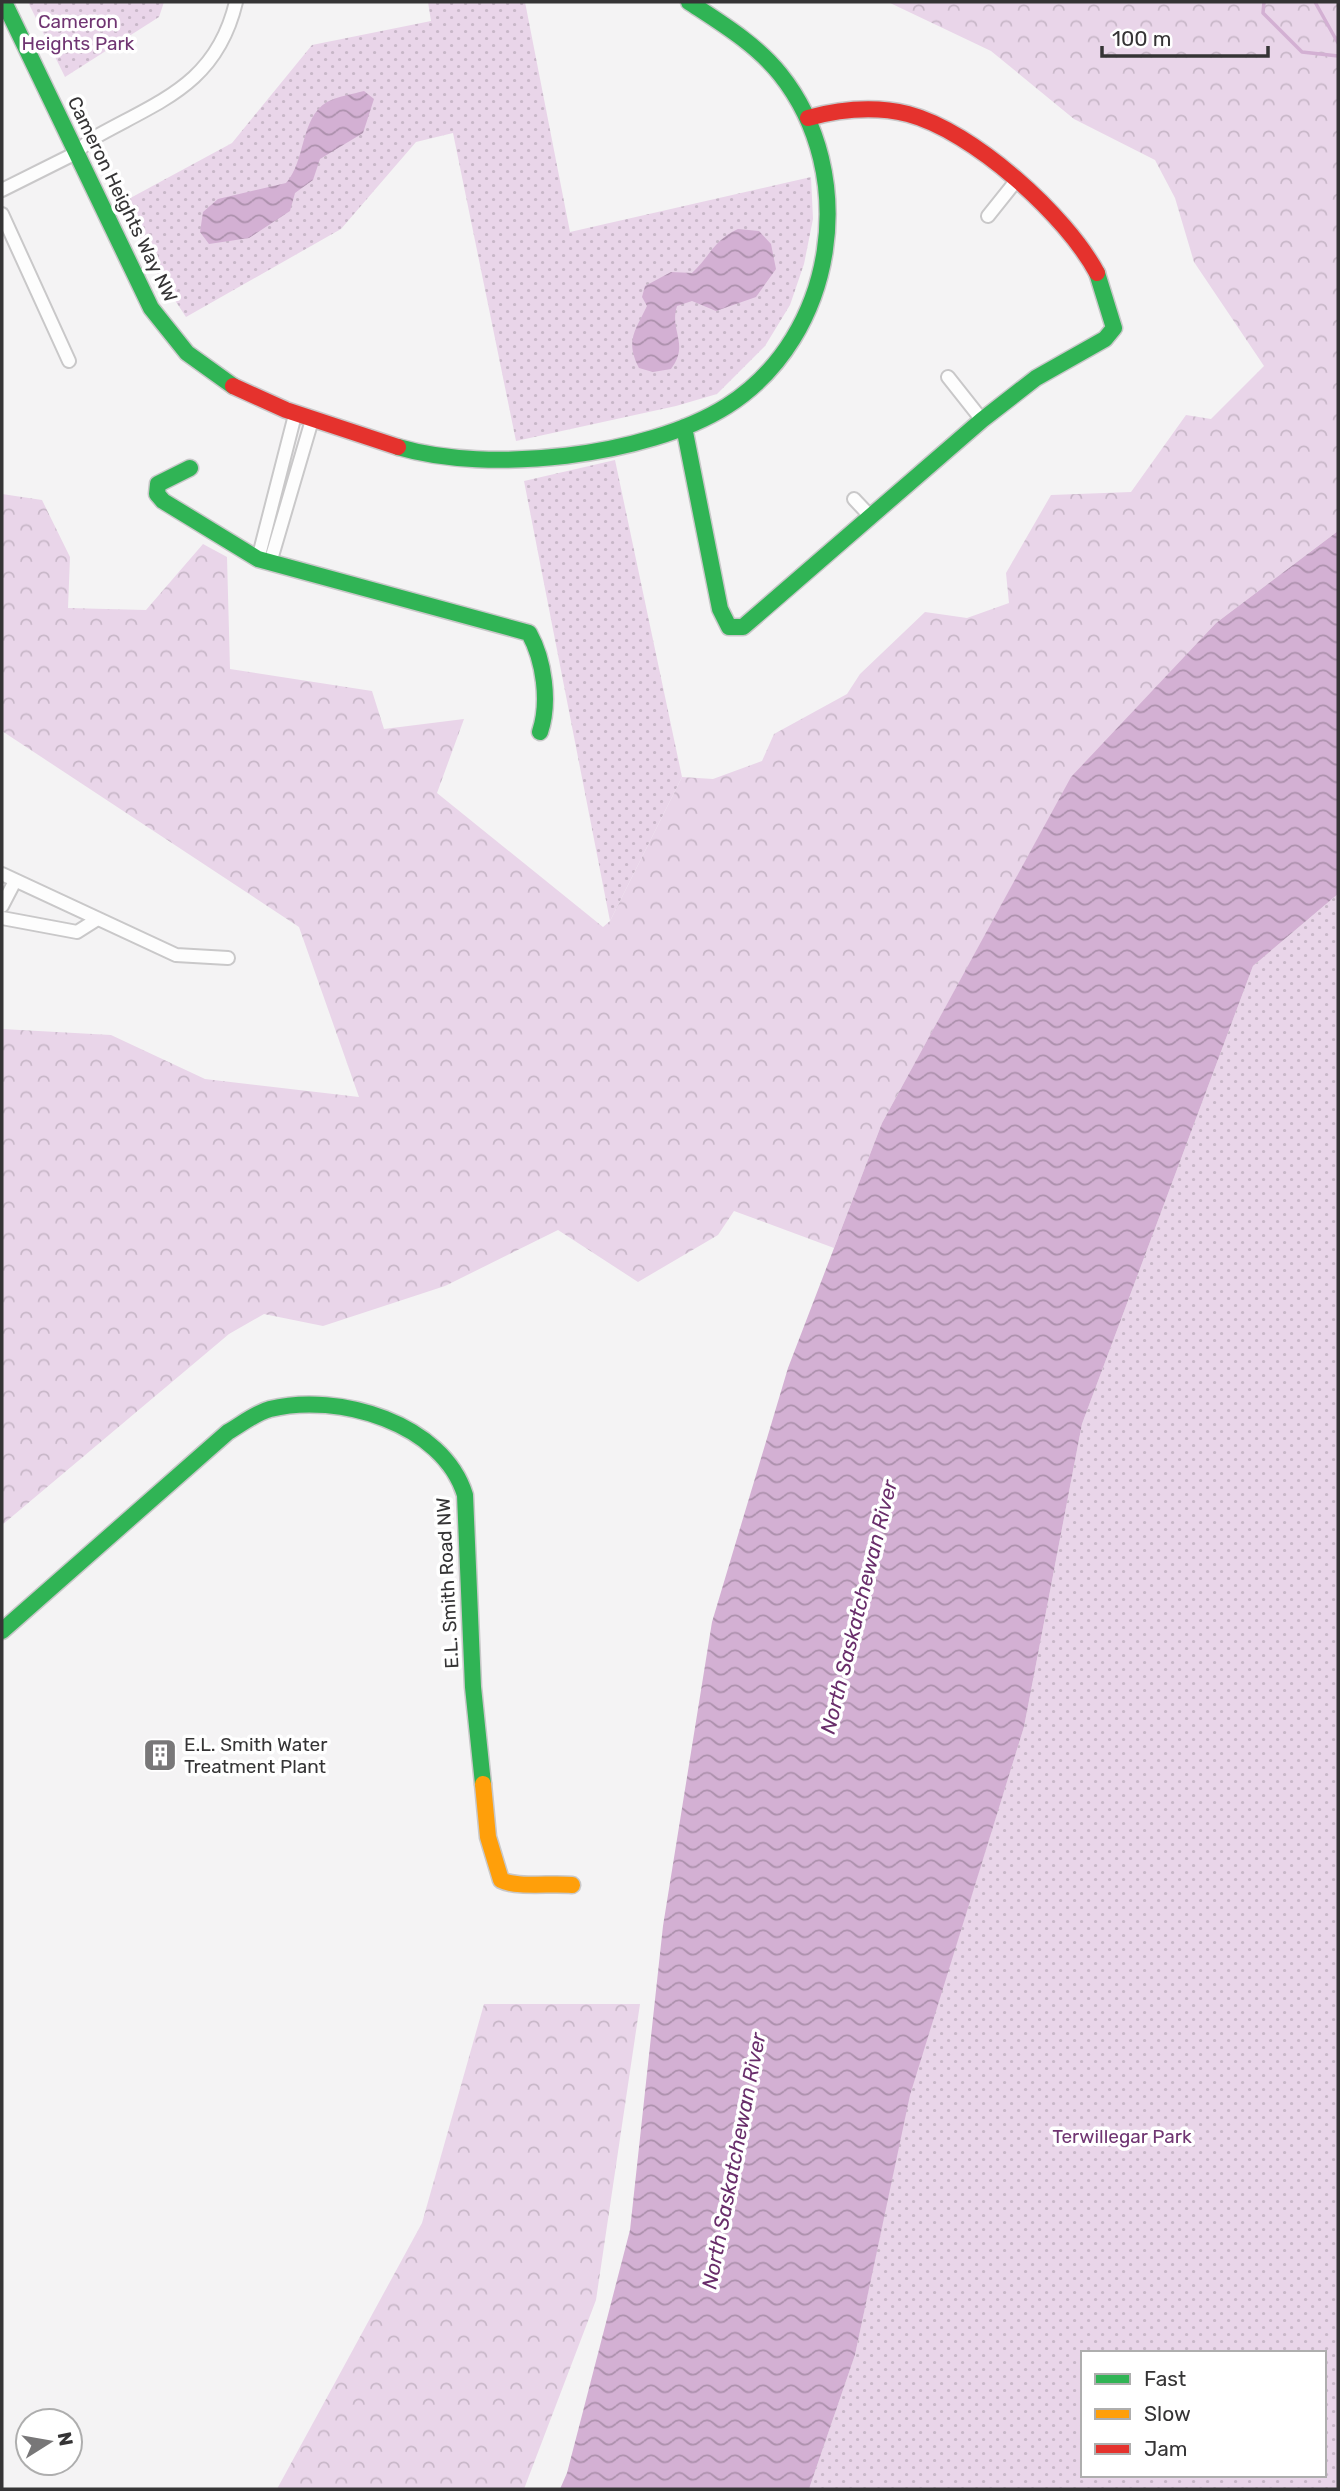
<svg xmlns="http://www.w3.org/2000/svg" width="1340" height="2491" font-family="Rubik,sans-serif">
  <defs>
    <pattern id="forest-crowns" width="20" height="18" patternUnits="userSpaceOnUse" patternTransform="scale(1.75)"><rect width="20" height="18" fill="#e9d5e9"/><path d="M2 6a3 3 0 1 1 6 0M12 15a3 3 0 1 1 6 0" fill="none" stroke="#c8b7c8"/></pattern>
    <pattern id="park-dots" width="8" height="8" patternUnits="userSpaceOnUse" patternTransform="scale(1.75)"><rect width="8" height="8" fill="#e9d5e9"/><path d="M2 2h.1M6 6h.1" fill="none" stroke="#c8b7c8" stroke-width="1.8" stroke-linecap="round"/></pattern>
    <pattern id="water-waves" width="16" height="10" patternUnits="userSpaceOnUse" patternTransform="scale(1.75)"><rect width="16" height="10" fill="#d3b0d3"/><path d="M0 5q4-4 8 0t8 0" fill="none" stroke="#ac90ac"/></pattern>
  </defs>
  <rect width="100%" height="100%" fill="#f4f3f4"/>
  <path fill="url(#forest-crowns)" d="M888 2H1338V531L1216 623 1071 778 882 1123 834 1248 734 1211 718 1235 638 1282 558 1230 445 1286 323 1326 264 1314 229 1334 2 1525V1029L111 1035 205 1079 359 1097 299 927 2 731V494L42 500 70 557 68 608 146 610 203 544 227 557 230 669 372 691 384 729 464 719 437 793 603 927 610 921 682 777 713 779 762 761 774 734 847 694 860 674 925 612 967 618 1009 603 1006 573 1051 495 1131 492 1186 415 1211 419 1264 366 1194 262 1175 198 1155 160 1074 119 991 51Z
    M484 2004H640L596 2300 524 2489H277L422 2223Z"/>
  <path fill="url(#park-dots)" fill-rule="evenodd" d="M28 2H164L159 17 65 77Z
    M428 2H525L570 232 811 177 813 219 804 264 790 305 765 346 717 394 676 406 516 441 453 133 416 142 341 229 186 317 155 270 123 202 232 143 312 45 431 21Z
    M615 460 682 777 610 921 524 481Z
    M1338 894V2489H809L855 2355 909 2095 1024 1727 1082 1424 1253 966ZM1083 2353H1324V2475H1083Z"/>
  <path fill="url(#water-waves)" d="M364 91 374 99 363 133 320 159 313 180 295 193 290 211 249 238 209 244 200 232 203 212 218 199 286 183C306 161 300 118 327 102 338 96 353 94 364 91Z
    M738 229 759 231 771 244 776 269 756 297 716 311 692 301 677 306C669 331 690 344 671 369L653 372 639 368C625 341 635 331 647 306L642 297 645 286 671 272 692 273C711 255 714 240 738 229Z
    M1338 531V894L1253 966 1082 1424 1024 1727 910 2095 855 2355 809 2489H560L567 2473 630 2230 663 1926 712 1622 788 1368 882 1123 1071 777 1216 623Z"/>
  <g fill="none" stroke-linecap="round" stroke-linejoin="round">
    <path stroke="#d3b0d3" stroke-width="3.5" d="M1264 2 1263 13 1302 52 1338 56
      M1315 2 1338 43"/>
    <g stroke="#c9c8c9" stroke-width="16">
      <path id="street" d="M2 190 76 153 90 140C158 101 216 86 236 2
        M2 214 69 361
        M988 216 1016 181
        M948 377 982 420
        M854 499 870 516
        M258 559 295 415
        M270 563 312 420
        M2 874 176 955 228 958
        M2 906 15 881
        M2 918 77 932 96 920"/>
    </g>
    <g stroke="#c9c8c9" stroke-width="19">
      <path id="fast" d="M4 2 151 308 187 353 233 386
        M684 427 720 609 729 627H743L982 420 1036 378 1105 339 1114 328 1097 273
        M398 447C489 474 646 457 727 406 837 336 860 174 780 74 756 44 721 23 689 2
        M190 468 158 484 157 494 163 501 258 559 529 633C544 660 550 702 540 732
        M2 1631 228 1432C242 1424 255 1413 270 1409 338 1392 443 1423 465 1495L473 1687 483 1784"/>
    </g>
    <g stroke="#c9c8c9" stroke-width="19">
      <path id="slow" d="M483 1784 488 1837 501 1880C516 1888 551 1883 572 1885"/>
    </g>
    <g stroke="#c9c8c9" stroke-width="19">
      <path id="jam" d="M808 118C841 109 875 106 908 114 973 131 1066 215 1097 273
        M233 386 286 410 398 447"/>
    </g>
    <use href="#street" stroke="#fdfdfd" stroke-width="12"/>
    <use href="#fast" stroke="#30b455" stroke-width="16"/>
    <use href="#slow" stroke="#ff9f0a" stroke-width="16"/>
    <use href="#jam" stroke="#e5322d" stroke-width="16"/>
  </g>
  <defs>
    <g id="building-square" transform="scale(1.75)"><rect x="-9" y="-9" width="18" height="18" rx="4" fill="#787778" stroke="#fff"/><path d="M-4-6H4V6H1V3H-1V6H-4ZM-2.5-4.3h1.7v1.8h-1.7ZM.8-4.3h1.7v1.8H.8ZM-2.5-1h1.7V.8h-1.7ZM.8-1h1.7V.8H.8Z" fill="#fff"/></g>
  </defs>
  <g fill-rule="evenodd">
    <use href="#building-square" x="160" y="1755"/>
  </g>
  <g text-anchor="middle" stroke-width="7" stroke-linejoin="round" paint-order="stroke">
    <g font-size="19" fill="#703572" stroke="#fff">
      <text x="78" y="28">Cameron<tspan x="78" dy="22">Heights Park</tspan></text>
      <text x="1122" y="2143">Terwillegar Park</text>
    </g>
    <g font-size="19" fill="#353435" stroke="#fff">
      <text transform="translate(123 199) rotate(64)" y="7">Cameron Heights Way NW</text>
      <text transform="translate(447 1583) rotate(-93)" y="7">E.L. Smith Road NW</text>
    </g>
    <g font-size="19" fill="#353435" stroke="#fff" text-anchor="start">
      <text x="184" y="1751">E.L. Smith Water<tspan x="184" dy="22">Treatment Plant</tspan></text>
    </g>
    <g font-size="21" font-style="italic" fill="#692e6b" stroke="#fff">
      <text transform="translate(859 1607) rotate(-76)" y="7">North Saskatchewan River</text>
      <text transform="translate(734 2161) rotate(-79)" y="7">North Saskatchewan River</text>
    </g>
  </g>
  <rect width="1340" height="2491" fill="none" stroke="#353435" stroke-width="7"/>
  <rect x="1081" y="2351" width="245" height="126" fill="#ffffff" stroke="#aeaeae" stroke-width="2"/>
  <rect x="1095" y="2374" width="35" height="10" fill="#30b455" stroke="#aeaeae" stroke-width="2"/>
  <text x="1144" y="2386" font-size="21" fill="#353435">Fast</text>
  <rect x="1095" y="2409" width="35" height="10" fill="#ff9f0a" stroke="#aeaeae" stroke-width="2"/>
  <text x="1144" y="2421" font-size="21" fill="#353435">Slow</text>
  <rect x="1095" y="2444" width="35" height="10" fill="#e5322d" stroke="#aeaeae" stroke-width="2"/>
  <text x="1144" y="2456" font-size="21" fill="#353435">Jam</text>
  <g transform="translate(49 2442) rotate(79)"><circle r="33" fill="#ffffff" stroke="#aeaeae" stroke-width="2"/>
  <path d="M0-5L12 26L0 18L-12 26Z" fill="#787778"/>
  <text y="-10" font-size="19" font-weight="bold" text-anchor="middle" fill="#353435">N</text>
  </g>
  <path d="M1102 46v10h166v-10" fill="none" stroke="#353435" stroke-width="3.5"/>
  <text x="1112" y="46" font-size="21" fill="#353435" stroke="#ffffff" stroke-width="5" paint-order="stroke">100 m</text>
</svg>
